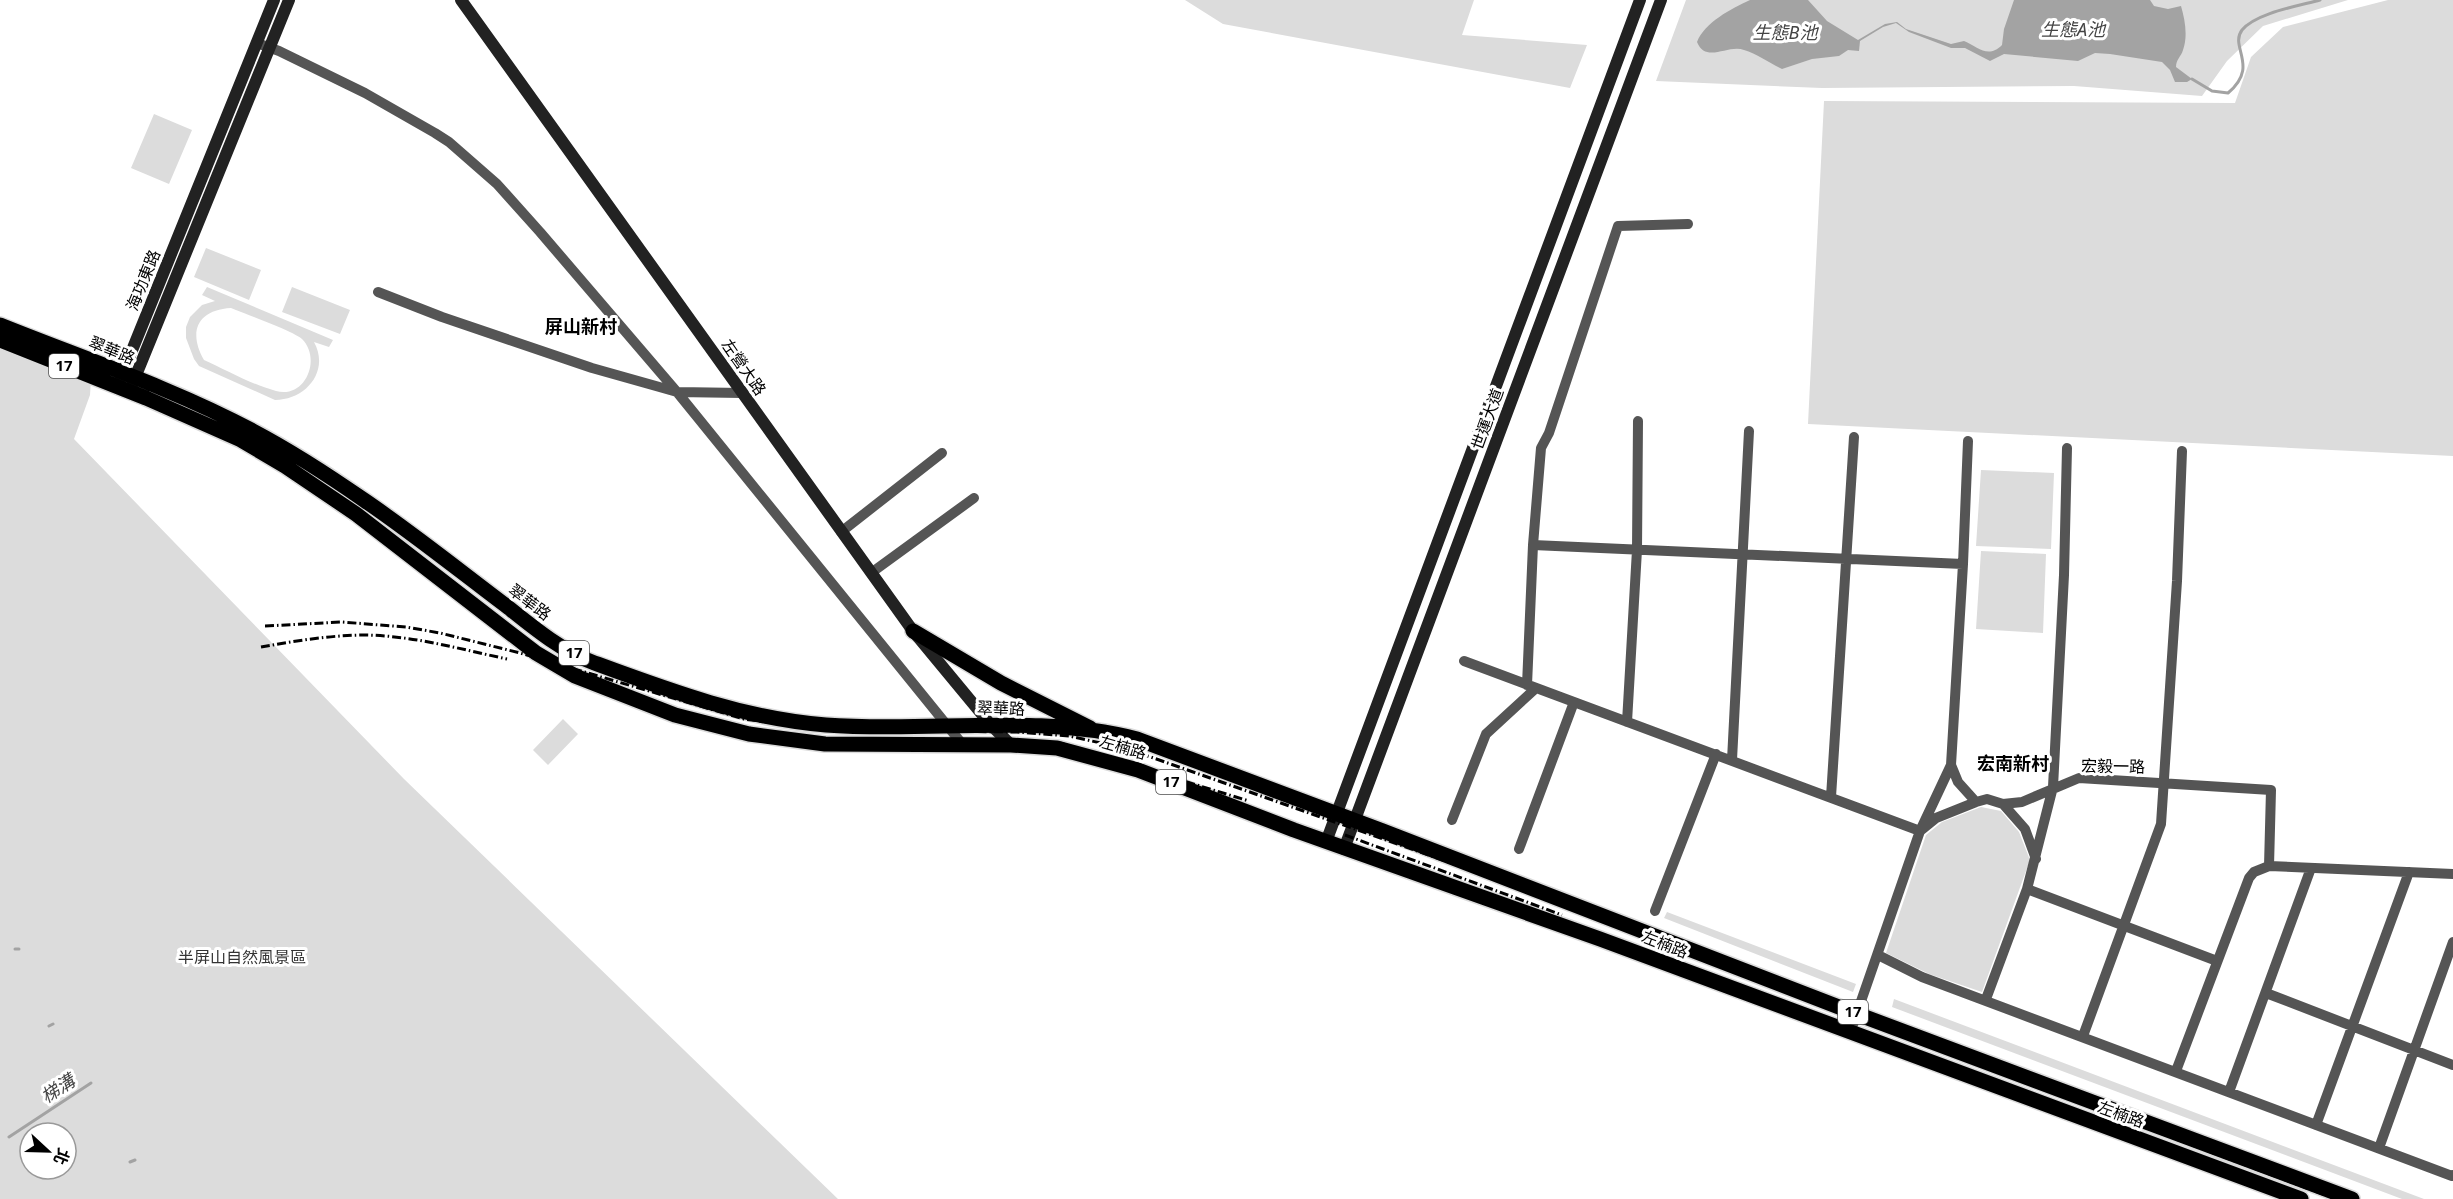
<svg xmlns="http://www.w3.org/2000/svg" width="2453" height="1199" font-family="'Noto Sans','Noto Sans TC',sans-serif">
  <rect width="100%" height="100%" fill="#fff"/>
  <path fill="#dcdcdc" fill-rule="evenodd" d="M1185 0H1474L1462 35 1587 45 1570 88 1223 24Z
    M1686 0H2348L2263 26 2227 61 2202 96 2074 86 1822 88 1656 81Z
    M2388 0H2453V456L1808 424 1824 101 2235 103 2251 57 2283 27Z
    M154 114 192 130 169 184 131 168Z
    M206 248 261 270 249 300 194 277Z
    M207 287 333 340 329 347 314 342C330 371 306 400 275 400L199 366 194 359 186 338V327L190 317 202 305 215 301 202 295ZM231 308C243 313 295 332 302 339 322 359 305 399 276 391 253 385 226 370 204 360 188 332 197 310 231 308Z
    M292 287 350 310 340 334 282 312Z
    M0 348 91 379 90 395 74 439 404 779 838 1199H0ZM30 1133H66V1169H30Z
    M1981 470 2054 473 2051 549 1976 546Z
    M1981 551 2046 554 2043 633 1976 629Z
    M563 719 578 734 548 765 533 750Z
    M1981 807 2001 811 2019 832 2030 860 1982 992 1929 974 1886 953 1926 835 1942 822Z
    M1667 912 1856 984 1853 992 1664 918Z
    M1894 999 2424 1199H2402L1892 1007Z"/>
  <path fill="#a3a3a3" d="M1750 0H1808L1827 21 1858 40 1885 24 1897 22 1906 29 1951 44 1964 41C1978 47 1988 59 2002 45L2004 29 2014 0H2150L2154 6 2168 9 2181 6C2185 20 2188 36 2183 50 2181 57 2176 59 2176 67L2192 79 2187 82H2175L2170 70 2162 62 2110 54 2095 53 2078 61 2004 54 1990 61 1965 48H1951L1909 32 1896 23 1883 27 1860 41 1859 51 1848 50 1839 56 1812 59 1782 69C1770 63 1757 54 1744 50 1728 44 1706 64 1697 42 1705 22 1731 9 1750 0Z"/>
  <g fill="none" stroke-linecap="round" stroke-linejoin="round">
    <path stroke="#a3a3a3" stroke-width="3" d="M2192 79 2212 91 2228 93C2260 66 2229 47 2242 30 2256 13 2298 6 2320 0
      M15 949H19
      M49 1026 53 1024
      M9 1137 91 1083
      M130 1162 135 1160"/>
    <g stroke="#dbdbdb" stroke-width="18">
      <path id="primary" d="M0 325C82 358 175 389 253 431 291 451 328 475 364 500 414 534 461 572 509 608 534 628 562 651 592 662 668 690 745 719 826 725 929 733 1035 713 1137 739L1383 831 1857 1014 2352 1199
        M0 340 146 398 241 440 285 466 356 514 536 653 575 676 675 715 749 734 825 744 1011 745 1057 748 1138 770 1294 830 1600 939 2301 1199
        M913 631 1001 683 1090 728"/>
    </g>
    <path stroke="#555" stroke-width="10" d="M257 43 279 51 365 93 435 133 449 142 497 184 540 232 677 392 963 745
      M378 292 442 317 592 368 663 388 677 392 742 393
      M1968 441 1963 564 1951 765 1958 782 1976 802
      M841 532 942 453
      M1533 545 1963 564
      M871 573 974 498
      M1464 661 1920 831 1951 765
      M1527 685 1533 545 1541 448 1549 433 1618 226 1688 224
      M1627 722 1637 550 1638 421
      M1732 760 1749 431
      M1831 797 1854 437
      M2003 804 2025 829 2036 859
      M1452 820 1486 734 1536 688
      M1519 849 1574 702
      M2027 889 2217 961
      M1655 911 1716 754
      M1878 955 1922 977 2452 1176 2453 1175
      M2266 993 2453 1065
      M1986 999 2027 889 2053 787 2064 575 2067 448
      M1850 1033 1920 831 1936 818 1976 802 1987 799 2003 804 2022 802 2079 778 2271 790 2269 866 2453 874
      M2083 1036 2161 824 2177 581 2182 451
      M2176 1071 2249 878 2254 872 2269 866
      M2229 1092 2311 868
      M2316 1125 2409 872
      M2379 1148 2453 942"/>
    <path stroke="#222" stroke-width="12" d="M461 0 913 631 990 724 1011 745
      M120 380 274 0
      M132 385 289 0
      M1326 842 1640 0
      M1344 849 1661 0"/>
    <use href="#primary" stroke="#000" stroke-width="15"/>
    <path stroke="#000" stroke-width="3" stroke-dasharray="9 3 1.5 3" stroke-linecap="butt" d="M265 626 342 622 406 627 440 633 520 653 744 719 827 730 1017 732 1069 736 1128 749 1499 880 1819 1005 2336 1199
      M261 647C295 641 331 635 366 635 414 636 460 649 507 659
      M1060 743 1249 801
      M1345 835 1562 915"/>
  </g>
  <g text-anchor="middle" stroke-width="6" stroke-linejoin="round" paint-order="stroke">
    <g fill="#fff" stroke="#4c4c4c" stroke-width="1.5">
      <rect x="49" y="354" width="30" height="24" rx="4.5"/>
      <rect x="559" y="641" width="30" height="24" rx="4.5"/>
      <rect x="1156" y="770" width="30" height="24" rx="4.5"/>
      <rect x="1838" y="1000" width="30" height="24" rx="4.5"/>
    </g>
    <g font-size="15" font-weight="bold" fill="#000">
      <text x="64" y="371">17</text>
      <text x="574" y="658">17</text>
      <text x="1171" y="787">17</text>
      <text x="1853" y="1017">17</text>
    </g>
    <g font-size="16" fill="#000" stroke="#fff">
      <text transform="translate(143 280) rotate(-68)" y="6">海功東路</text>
      <text transform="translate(112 350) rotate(22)" y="6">翠華路</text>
      <text transform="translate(744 367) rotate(55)" y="6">左營大路</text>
      <text transform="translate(1487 419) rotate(-70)" y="6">世運大道</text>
      <text transform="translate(530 602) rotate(37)" y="6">翠華路</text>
      <text transform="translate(1001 708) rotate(2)" y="6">翠華路</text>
      <text transform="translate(1123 747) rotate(16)" y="6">左楠路</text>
      <text transform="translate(2113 766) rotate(1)" y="6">宏毅一路</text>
      <text transform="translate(1665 944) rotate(21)" y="6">左楠路</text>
      <text transform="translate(2121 1114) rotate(20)" y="6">左楠路</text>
    </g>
    <g font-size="16" fill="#333" stroke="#fff">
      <text x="242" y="963">半屏山自然風景區</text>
    </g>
    <g font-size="18" font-style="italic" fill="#444" stroke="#fff">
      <text x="2073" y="36">生態A池</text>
      <text x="1785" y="39">生態B池</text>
      <text transform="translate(58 1089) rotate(-33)" y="6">梯溝</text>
    </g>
    <g font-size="18" font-weight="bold" fill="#000" stroke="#fff">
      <text x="581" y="333">屏山新村</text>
      <text x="2013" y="770">宏南新村</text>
    </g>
  </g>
  <g transform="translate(48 1151) rotate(112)"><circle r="28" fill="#ffffff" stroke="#999999" stroke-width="1.5"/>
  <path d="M0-4.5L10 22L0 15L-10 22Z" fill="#000000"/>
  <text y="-9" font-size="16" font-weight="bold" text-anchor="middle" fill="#000000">北</text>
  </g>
</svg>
